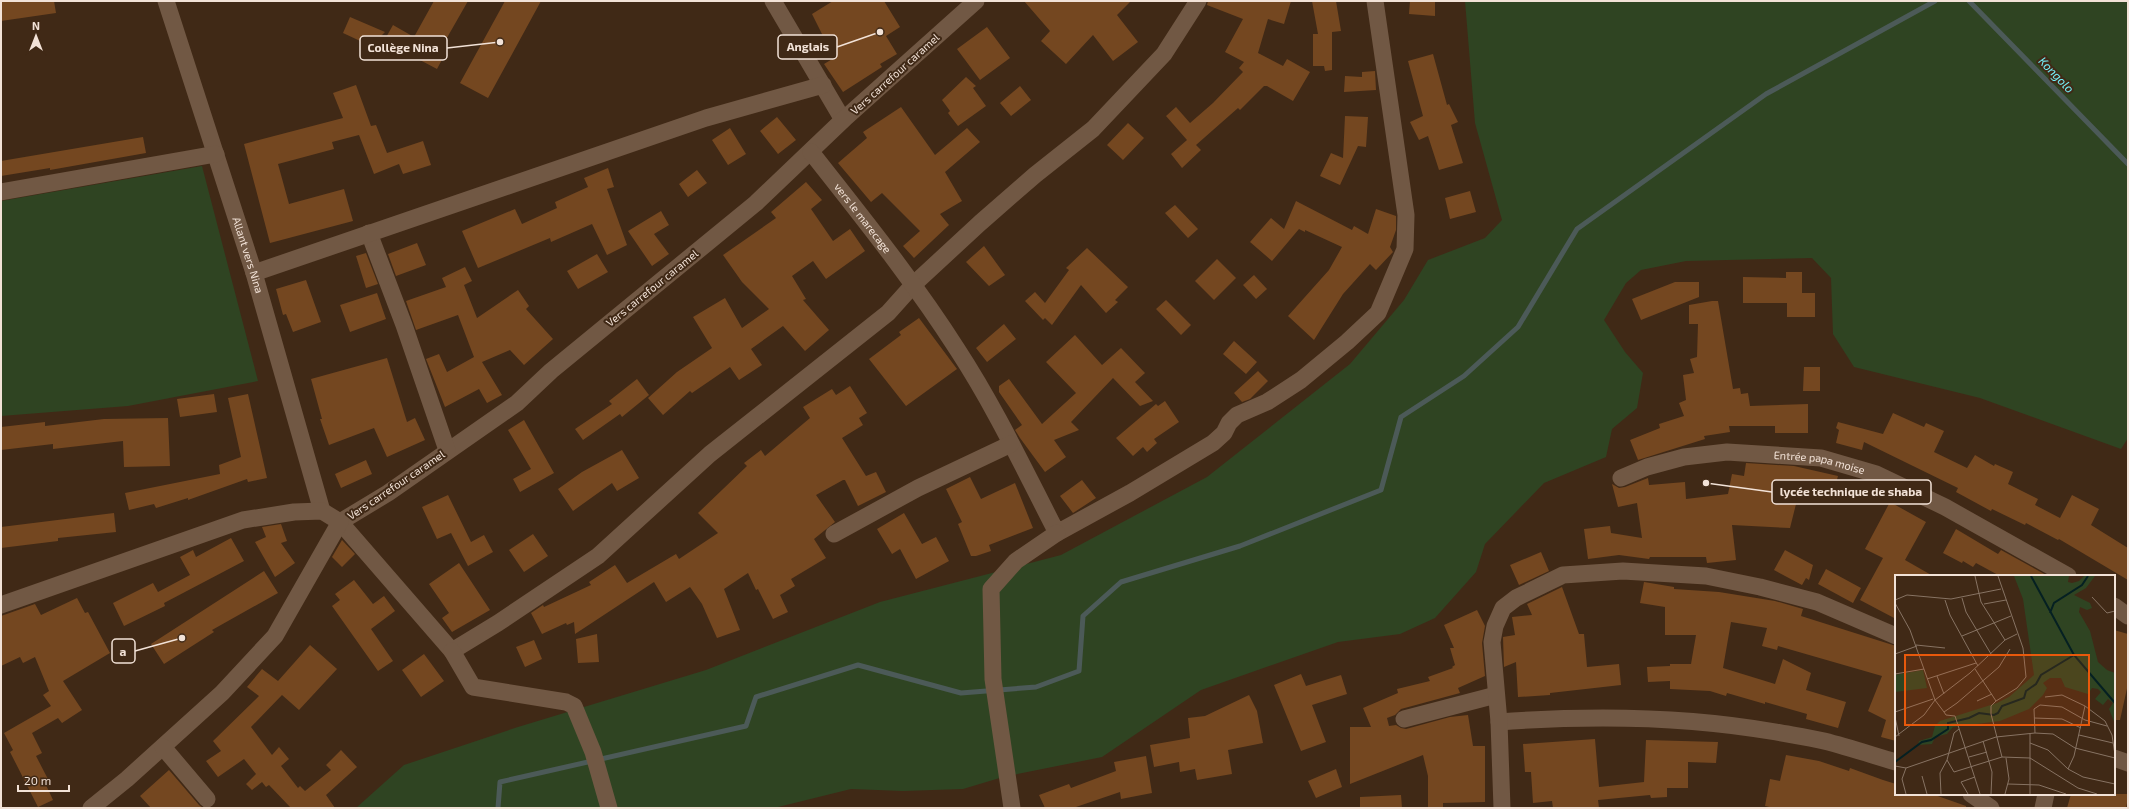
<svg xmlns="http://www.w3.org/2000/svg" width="2129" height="809" font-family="'Exo 2',sans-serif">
  <rect width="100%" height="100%" fill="#402916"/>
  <path fill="#2f4422" d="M1465 1H2128V438L2121 449 1980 398 1854 367 1833 334 1831 278 1812 258 1686 261 1641 270 1626 283 1604 320 1625 352 1643 373 1637 408 1612 429 1606 457 1544 483 1485 544 1476 572 1435 618 1400 634 1338 642 1201 690 1102 757 1003 777 963 789 903 791 851 789 774 808H356L404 765 518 727 706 670 880 602 1061 555 1207 477 1350 364 1404 300 1428 260 1485 238 1502 220 1475 123Z
    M202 166 258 381 128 406 1 416V201Z"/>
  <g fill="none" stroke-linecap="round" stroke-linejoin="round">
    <path stroke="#4c5a58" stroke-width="5" d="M1969 1 2128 164
      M498 808 500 782 746 726 756 697 858 665 961 693 1036 687 1079 671 1083 616 1121 582 1240 546 1381 490 1401 417 1464 376 1518 327 1577 229 1766 94 1935 1"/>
  </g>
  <path fill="#744720" d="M1 1H54L56 13 1 21Z
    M434 1H468L440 50 446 52 437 69 384 41 393 25 414 37Z
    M505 1H541L488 98 460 83Z
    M833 1H884L900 27 886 36 897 54 880 64 882 67 843 92 824 64 834 58 812 14Z
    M1024 1H1131L1117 15 1138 42 1113 61 1093 35 1066 64 1041 41 1050 31Z
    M1208 1H1291L1284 24 1268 19 1258 53 1283 66 1287 59 1310 72 1293 101 1267 86H1264L1240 110 1238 108 1196 145 1201 150 1182 168 1171 154 1187 140 1166 116 1176 107 1190 123 1213 103 1243 72 1239 68 1244 62 1225 52 1243 19 1207 5Z
    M1312 1H1336L1341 31 1332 32V70L1325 71 1324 66H1313V34H1318Z
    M1410 1H1435V16L1409 14Z
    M350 17 385 32 371 46 343 33Z
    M987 27 1010 58 980 80 957 49Z
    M1433 54 1447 105 1449 104 1458 122 1451 125 1463 163 1439 170 1428 136 1419 140 1410 122 1423 116 1408 61Z
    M1375 71 1376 90 1344 92 1345 76 1362 77V72Z
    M966 77 976 86 973 88 986 106 958 126 948 113 950 111 942 100Z
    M356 85 371 126 376 125 387 153 423 141 431 165 403 174 399 164 374 174 359 135 332 142 334 149 278 164 289 204 344 189 353 221 270 243 244 144 343 118 333 93Z
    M1020 86 1031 100 1011 116 1000 103Z
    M901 107 935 155 967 128 980 142 945 172 962 201 940 214 949 225 914 258 903 246 920 231 882 193 871 202 838 163 867 138 863 132Z
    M1345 116 1368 117 1366 147 1358 146 1340 185 1320 176 1331 153 1343 158Z
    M777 117 796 140 778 154 760 131Z
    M1128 123 1144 138 1123 160 1107 145Z
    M730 128 746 154 728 165 712 140Z
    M143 137 146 153 50 170V168L1 176V161Z
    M608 168 614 187 607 189 627 245 607 255 592 224 551 242 550 238 478 268 462 231 515 209 522 224 557 208 555 202 588 187 584 178Z
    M697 170 707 183 688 197 679 184Z
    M806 182 822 200 811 209 833 241 850 229 865 251 826 279 813 261 792 276 806 299 803 300 829 330 805 351 783 326 751 349 762 365 739 380 730 367 692 393 690 391 663 415 648 398 677 372 712 348 693 317 725 298 742 328 769 309 742 282 723 255 776 218 771 212Z
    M1470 191 1476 212 1450 219 1445 198Z
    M1296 201 1352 230 1354 226 1368 234 1376 209 1396 216V230L1390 247 1393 252 1376 270 1370 264 1343 294 1314 340 1288 316 1329 270 1342 247 1305 230V232L1299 229 1272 261 1250 242 1271 218 1284 229Z
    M1175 205 1198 229 1188 238 1165 213Z
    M661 211 669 225 654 234 669 254 652 266 628 231Z
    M417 243 426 265 396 276 388 254Z
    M984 246 1005 275 989 286 966 262Z
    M1087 248 1128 287 1115 300 1118 302 1106 313 1081 285 1052 325 1045 318 1043 320 1025 301 1035 292 1045 303 1069 270 1066 268Z
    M366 253 378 284 366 288 356 256Z
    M597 254 608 272 578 289 567 271Z
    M1217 259 1236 278 1214 300 1195 281Z
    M465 267 472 281 464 285 477 318 518 290 529 306 526 309 553 339 524 365 510 350 482 362 502 395 487 403 479 389 445 407 426 359 439 354 447 372 474 357 469 344 458 315 416 330 406 301 446 287 442 278Z
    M1786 272H1802V293H1815V317H1787V303H1743V277L1786 278Z
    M1254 275 1267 289 1256 299 1243 285Z
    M306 280 321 322 293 332 286 314 283 315 276 289Z
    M1675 282H1699V297L1641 320 1632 299Z
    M377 293 386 319 350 332 340 305Z
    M1166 300 1191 325 1181 335 1156 309Z
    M1712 301H1718L1733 389 1740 388 1741 394 1748 393 1750 406 1808 404V433H1775V426H1729L1730 432 1704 436 1705 439 1638 460 1630 440 1660 428 1659 424 1684 416 1679 403 1686 400 1683 375 1694 373 1690 359 1697 357 1698 324H1689V305Z
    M919 318 957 369 906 406 869 359 901 335 899 332Z
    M1004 324 1016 339 987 362 976 348Z
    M1075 335 1102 365 1121 348 1145 373 1135 382 1153 401 1140 406 1113 378 1071 422 1079 430 1054 440 1066 457 1045 472 1020 438 1015 430 1022 425 999 392V386L1009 379 1042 424 1076 393 1046 362Z
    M1234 341 1257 362 1246 374 1223 354Z
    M387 358 407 422 415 418 425 440 387 457 374 428 329 445 320 419H322L311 379Z
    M1804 367H1820V391H1803Z
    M1258 371 1268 381 1250 399 1242 402 1234 393Z
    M637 379 649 395 622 417 620 414 583 440 575 429 612 404 609 401Z
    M850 386 867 413 859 418 863 425 842 438 866 476 876 472 886 492 858 506 845 480H843L816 495 835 522 814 539 826 558 791 579 795 586 780 595 788 612 773 619 758 589 756 590 748 573 724 589 740 630 717 638 702 604 690 587 666 602 654 582 575 634 574 622 567 625 566 623 542 634 531 613 543 605 544 607 591 585 589 582 615 565 627 583 676 554 679 559 718 533 698 513 747 466 744 463 761 450 765 456 810 418 803 407 832 389 836 395Z
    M214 394 217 412 180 417 177 399Z
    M248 394 267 478 248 482 247 479 188 500V498L156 508 154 504 129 510 125 493 220 474 219 465 241 457 228 398Z
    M1165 401 1179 422 1154 439 1157 443 1147 452 1143 447 1133 456 1116 438 1156 404 1158 406Z
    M1893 413 1924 427 1926 423 1944 431 1934 452 1967 468 1975 455 1994 466 1995 464 2013 472 2008 484 2038 499 2035 505 2060 518 2072 495 2099 509 2091 525 2128 548V580L2059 539 2058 540 2026 523 2025 525 1992 509 1991 511 1956 492 1958 488 1864 442 1862 450 1836 443 1839 430 1836 428 1838 422 1883 434Z
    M168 418 170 466 124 467 123 441 53 449V444L1 450V427L45 422V426L104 419Z
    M524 420 554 473 520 492 513 479 531 469 508 430Z
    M622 450 639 478 617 491 612 483 573 511 558 489 582 472Z
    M366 460 372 474 341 488 335 474Z
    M1746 463 1794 466 1838 476 1831 501 1799 492 1790 528 1732 525 1736 560 1707 563 1706 557H1650L1649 559 1619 555 1588 559 1584 529 1610 526 1611 533 1642 538 1637 503 1618 507 1612 484 1619 488 1625 487 1648 478 1649 485 1685 482 1686 499 1728 494 1732 474 1744 476Z
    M970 477 981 499 1015 483 1033 528 989 545 991 551 976 556H971L958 524 962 522 946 489Z
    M1082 480 1096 498 1073 513 1060 496Z
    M448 495 471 542 484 535 493 552 468 566 451 533 437 539 422 507Z
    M1890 502 1926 522 1905 560 1933 576H1896V619L1860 600 1883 558 1865 549Z
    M114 513 116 532 58 538V541L1 548V527Z
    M904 513 922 544 936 537 949 561 916 579 900 549 892 554 877 529Z
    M281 524 287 541 281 543 295 563 275 577 255 542 266 537 262 527Z
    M1956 529 1998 554 2001 550 2048 576H2000L1976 563 1973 567 1963 561 1962 563 1943 553Z
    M533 534 548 556 524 572 509 550Z
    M231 538 244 561 164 603 165 606 124 626 113 603 153 583 158 592 190 575 180 557 193 550 196 557Z
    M342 540 355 554 342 567 332 557Z
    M1785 550 1813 565 1809 580 1806 578 1802 585 1774 570Z
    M1541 552 1549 571 1519 585 1510 565Z
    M459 563 490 610 452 632 442 618 449 613 429 584Z
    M1826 569 1861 588 1853 603 1818 584Z
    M264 571 278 593 212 630 214 632 164 664 151 644Z
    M354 580 373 604 384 596 395 611 371 629 393 661 378 671 332 606 340 600 335 594Z
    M1644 582 1674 587V589L1719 592 1775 601 1803 609 1801 616 1896 646V741L1881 737 1886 720 1868 711 1882 676 1778 646 1777 650 1762 646 1767 628 1731 622 1723 668 1775 684 1783 659 1811 673 1806 690 1846 702 1838 728 1806 719 1807 714 1765 702V704L1727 693 1726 696 1710 691 1670 689V681L1648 682 1647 667 1670 666V664H1691L1696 635H1665V607L1640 603Z
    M1562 587 1579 634H1584L1587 667 1619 664 1621 685 1550 693V695L1518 697 1516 662 1504 667 1503 637 1515 635 1512 617 1532 615 1527 604Z
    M77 598 85 613 88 612 110 653 63 681 82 710 62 723 58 718 32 733 42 753 36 756 50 783 46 785 53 800 38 807 10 752 13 750 4 733 51 706 43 695 49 691 35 657 23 663 20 657 1 666V616L35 604 41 615Z
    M1477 610 1485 626 1482 643 1485 676 1458 688 1460 693 1401 709 1395 715 1387 718 1389 726 1396 725 1401 728 1406 729 1450 717 1468 715 1473 746H1485V802L1443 803V808H1428V776L1423 755 1350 784V727H1371L1363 708 1398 693 1397 689 1430 681 1428 677 1453 668 1452 667 1455 665 1450 648H1454L1444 625Z
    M2114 630 2128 634V684L2120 720H2114Z
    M597 634 599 662 578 663 576 639Z
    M534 640 542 659 525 667 516 647Z
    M310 645 337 669 299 710 282 695 251 727 272 755 279 747 289 759 281 766 298 788 300 786 305 791 331 770 326 765 341 750 357 767 326 795 335 808H291L269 785 266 787 262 782 252 790 246 784 256 774 244 759 218 777 206 761 221 751 213 741 259 696 247 687 262 669 278 681Z
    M424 654 444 681 421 697 402 670Z
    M1301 674 1306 686 1341 675 1347 694 1312 705 1326 742 1301 751 1274 685Z
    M1249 695 1257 711 1263 743 1228 750 1232 774 1197 780 1195 769 1180 772 1179 762 1154 767 1150 745 1190 738 1188 718 1205 716Z
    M1595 739 1599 787 1644 782 1646 740 1718 742 1716 763 1688 762V788H1667V797L1651 798 1650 795 1598 800 1599 808H1553L1552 801 1533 803 1531 772H1525L1523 744Z
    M1786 755 1819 761 1849 771 1850 768 1883 780 1896 784V794H1932L1966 806V808H1774L1765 806 1770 779 1780 781Z
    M1146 756 1152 793 1121 799 1120 792 1073 808H1045L1039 795 1069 784 1071 788 1116 771 1114 762Z
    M1336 769 1342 787 1316 798 1308 781Z
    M169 770 199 805 203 808H151L140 796Z
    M2071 794H2128V798L2126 808H2067Z
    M1401 795 1402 808H1360V797Z"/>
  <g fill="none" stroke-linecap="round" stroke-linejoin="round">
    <g stroke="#715844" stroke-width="17">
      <path id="s1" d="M166 1 254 273 322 511"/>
      <path d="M773 1 843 120"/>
      <path d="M976 1 843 120 756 203 551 371 517 403 388 493 340 522 452 651 498 623 598 556 710 454 888 313 914 284 980 223 1035 175 1093 129 1164 54 1198 1"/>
      <path id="s2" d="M811 152C862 217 913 280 957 349 995 407 1025 471 1057 533L1130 493 1213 443 1224 433 1229 423 1237 415 1267 402 1301 380 1347 342 1378 313 1405 249 1406 215 1375 1"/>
      <path d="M1 192 216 154"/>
      <path d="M369 233 404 325 447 450"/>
      <path d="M254 273 706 118 823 85"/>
      <path id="s3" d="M1621 478 1647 467 1684 457 1727 452 1821 458 1876 474 1945 507 2068 576"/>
      <path d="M834 534 918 488 1011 444"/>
      <path d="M1 605 243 520 294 512 322 511 340 522 275 636 222 693 127 779 91 808"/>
      <path d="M2114 606 2128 616"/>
      <path d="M452 651 473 687 566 702 574 706 593 752 609 808"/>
      <path d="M1404 719 1496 695"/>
      <path d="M1499 722C1591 715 1685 716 1776 732 1792 735 1808 737 1824 741 1848 747 1872 755 1896 762"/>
      <path d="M163 747 207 799"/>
      <path d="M2114 758 2128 763"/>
      <path d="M1971 794 1991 808"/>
      <path d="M1012 808 993 679 991 589 1016 561 1057 533"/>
      <path d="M1502 808 1499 722 1492 642 1495 626 1503 608 1516 598 1563 575 1623 571 1706 576 1760 587 1817 602 1896 636"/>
      <path d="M2043 808 2046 794"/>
    </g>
  </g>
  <g text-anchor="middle" stroke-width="4" stroke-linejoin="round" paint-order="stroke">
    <g font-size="11" fill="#f2e2d7" stroke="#402916">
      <text transform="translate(895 74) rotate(-42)" y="4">Vers carrefour caramel</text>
      <text dy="4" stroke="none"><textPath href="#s2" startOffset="84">vers le marecage</textPath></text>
      <text dy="4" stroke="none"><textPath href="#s1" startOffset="267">Allant vers Nina</textPath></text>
      <text transform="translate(652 288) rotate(-39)" y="4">Vers carrefour caramel</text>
      <text dy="4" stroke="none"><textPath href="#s3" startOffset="203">Entrée papa moise</textPath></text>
      <text transform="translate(396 485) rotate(-34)" y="4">Vers carrefour caramel</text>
    </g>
    <g font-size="12" font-style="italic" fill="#74f1fa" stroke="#402916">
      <text transform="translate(2056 75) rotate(46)" y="4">Kongolo</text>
    </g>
  </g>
  <g transform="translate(1895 575)">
    <rect width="220" height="220" fill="#402916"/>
    <path d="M119 1H174L173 7 177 8 184 6 189 1H200L191 13 179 20 195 28 197 33 192 35 185 32 184 37 195 56 203 87 212 95 220 98V149L214 134 218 128 213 124 208 130 200 124 206 117 203 114 197 113 193 119 170 112 166 103H155L148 108 152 113 148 120 134 134 105 146 58 152 52 159 40 162 37 169 23 170 24 166 37 162 40 151 45 146 102 128 114 122 139 100 128 24ZM28 95 32 113 0 117V100Z" fill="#2f4422"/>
    <path fill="none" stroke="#052022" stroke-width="2" d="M136 1 179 80 220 128M155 38 159 28 187 10 193 1M0 187 27 167 36 165 53 154V148L74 143 84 138 99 140 103 138 107 131 129 123 131 116 141 109 146 100 179 80"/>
    <path fill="none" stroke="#877363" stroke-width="1" d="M80 1 86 27 110 65M197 22 212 38 220 36M67 23 71 37 96 79M0 25 12 20 56 24 106 14M50 25 55 40 83 91M0 28 15 55 40 125 29 140 0 162M89 29 111 25M67 61 116 41M21 70 50 73M115 74 104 92 62 128 49 137 40 125 75 98 110 65 122 59M0 79 22 71M80 94 101 126 122 113 131 102 128 73 103 1M0 99 29 94M42 101 49 119M32 104 81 88M150 122 167 120 190 131M82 126 97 119M101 126 96 131V139L107 182 135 183V158M0 137 38 124M49 137 51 140 60 141 85 219M0 142 4 161M139 143 167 144 186 153M140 158 139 134 145 130 167 132 190 145 212 151M184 160 218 168M88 166 97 197 96 219M135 168 153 175 173 194 179 181 190 131 210 146 217 160 220 180M74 182 92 177M52 185 59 197 107 182M0 191 11 193 101 162 140 158 158 159 180 173 220 183M173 194 188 202 220 209M27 201 32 219M113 209 144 210 171 219M11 219 7 204 11 193M46 219 45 198 52 185 59 158 64 154M73 219 66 207 80 202M110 219 114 204 111 183M135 219V183L183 213 202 219"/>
    <path fill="#e8590c" fill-opacity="0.15" stroke="#e8590c" stroke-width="2" d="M10 80H194V150H10Z"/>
    <rect width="220" height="220" fill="none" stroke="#f2e2d7" stroke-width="2"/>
  </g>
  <path fill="none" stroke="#f2e2d7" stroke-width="1.5" d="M880 32L837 47M500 42L447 48M1706 483L1772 492M182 638L135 651"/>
  <g fill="#f2e2d7" stroke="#402916" stroke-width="1.5">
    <circle cx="880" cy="32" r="4"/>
    <circle cx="500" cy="42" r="4"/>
    <circle cx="1706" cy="483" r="4"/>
    <circle cx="182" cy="638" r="4"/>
  </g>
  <g fill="#402916" stroke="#f2e2d7" stroke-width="1.5">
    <rect x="778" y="35" width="59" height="24" rx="4"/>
    <rect x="360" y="36" width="87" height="24" rx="4"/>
    <rect x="1772" y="480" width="159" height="24" rx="4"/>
    <rect x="112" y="639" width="23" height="24" rx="4"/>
  </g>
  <g font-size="12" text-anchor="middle" font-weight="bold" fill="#f2e2d7">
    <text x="808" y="51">Anglais</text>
    <text x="403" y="52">Collège Nina</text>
    <text x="1851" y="496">lycée technique de shaba</text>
    <text x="123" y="656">a</text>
  </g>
  <rect width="2129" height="809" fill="none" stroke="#f2e2d7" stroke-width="4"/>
  <g transform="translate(36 36)" stroke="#402916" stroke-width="3" paint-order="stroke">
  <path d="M0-3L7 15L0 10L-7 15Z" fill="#f2e2d7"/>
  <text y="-6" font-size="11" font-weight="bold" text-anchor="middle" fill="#f2e2d7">N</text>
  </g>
  <path d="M18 785v6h51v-6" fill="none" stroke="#f2e2d7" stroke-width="2"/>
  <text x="24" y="785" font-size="12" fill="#f2e2d7" stroke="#402916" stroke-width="3" paint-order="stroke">20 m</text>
</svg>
